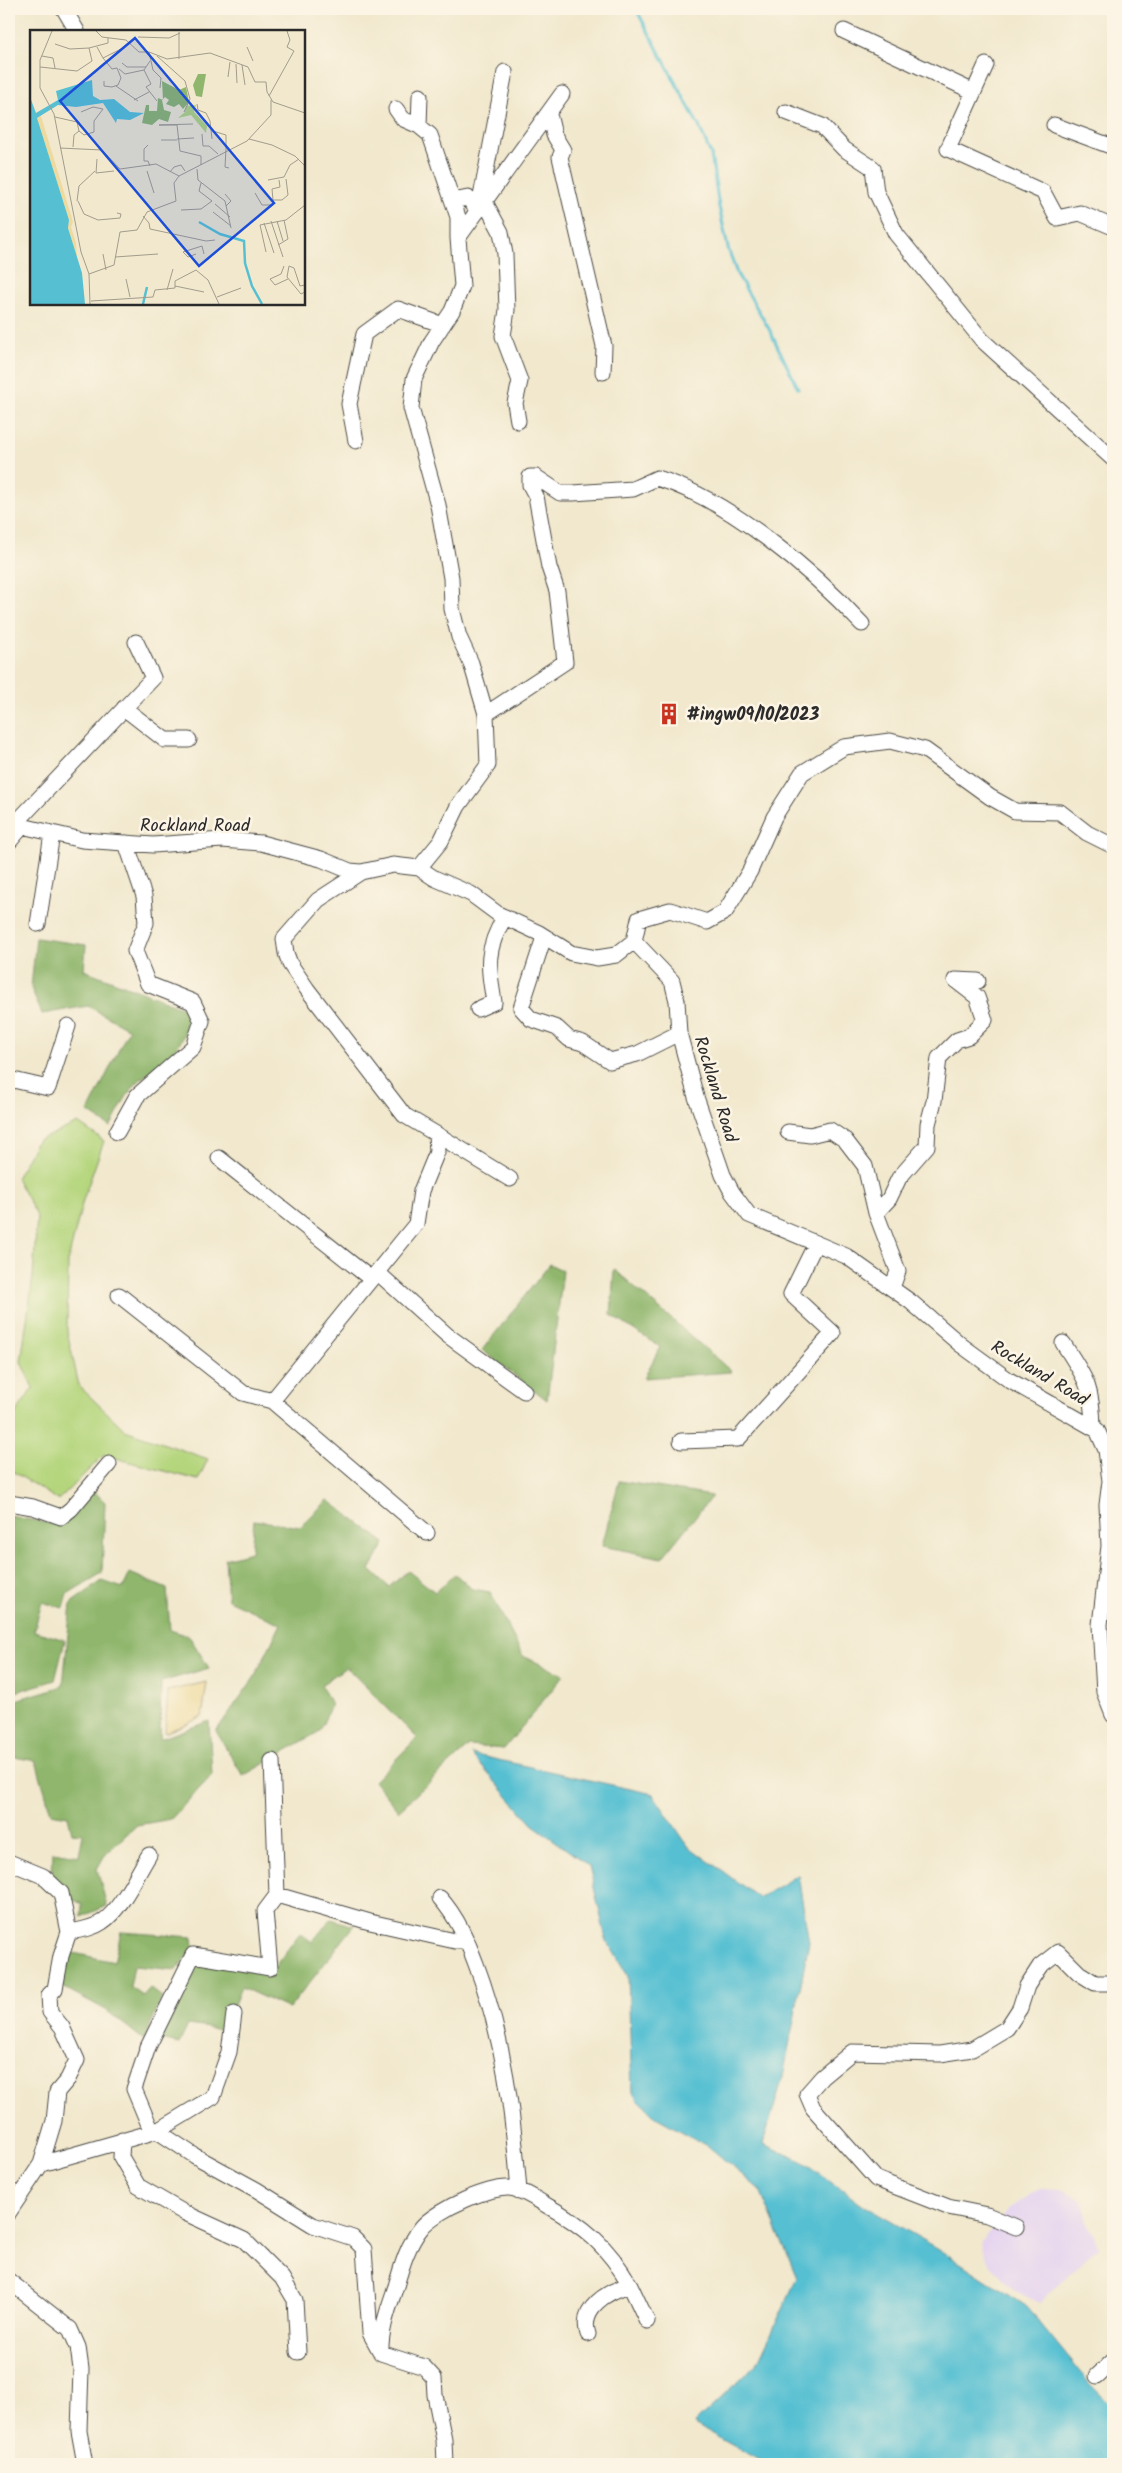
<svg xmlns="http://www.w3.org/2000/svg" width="1122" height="2473" font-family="Kalam,sans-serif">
  <rect width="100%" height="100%" fill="#fcf5e5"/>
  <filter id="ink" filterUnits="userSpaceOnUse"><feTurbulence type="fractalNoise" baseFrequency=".02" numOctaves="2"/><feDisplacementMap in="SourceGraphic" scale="10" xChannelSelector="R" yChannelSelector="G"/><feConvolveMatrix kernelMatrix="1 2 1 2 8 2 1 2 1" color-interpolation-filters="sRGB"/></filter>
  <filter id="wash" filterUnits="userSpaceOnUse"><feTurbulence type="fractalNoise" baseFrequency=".0096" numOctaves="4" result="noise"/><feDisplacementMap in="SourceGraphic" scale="20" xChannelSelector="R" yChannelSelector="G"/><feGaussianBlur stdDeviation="1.12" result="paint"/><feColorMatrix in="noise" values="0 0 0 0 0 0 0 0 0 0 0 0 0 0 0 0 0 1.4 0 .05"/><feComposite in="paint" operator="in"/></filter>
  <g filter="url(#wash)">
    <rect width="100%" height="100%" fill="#f1e8cd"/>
    <path fill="#e5d3f0" d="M1040 2189 1065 2190 1083 2201 1089 2226 1099 2246 1039 2303 1014 2290 990 2266 981 2242 1016 2204Z"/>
    <path fill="#b4d57c" stroke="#708054" d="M78 1123 104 1141 83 1200 68 1261 67 1331 79 1386 125 1430 208 1459 198 1480 104 1455 58 1500 9 1469V1423L33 1388 21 1362 33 1277 37 1216 16 1178 37 1141Z"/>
    <path fill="#8fb66c" stroke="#5d704c" d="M36 938 86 945 84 970 186 1009C191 1050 161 1059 136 1084 125 1095 118 1114 110 1127L88 1112 129 1029 88 1006 42 1014 31 988Z
      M550 1264 563 1271 547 1400 482 1350Z
      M614 1269 732 1372 644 1378 660 1347 611 1315Z
      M619 1481 712 1496 662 1558 602 1546Z
      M93 1490 105 1502 102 1573 67 1594 63 1608 42 1602 34 1631 65 1640 55 1680 9 1694V1516L59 1525Z
      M328 1500 385 1543 370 1570 389 1587 408 1571 435 1592 455 1574 472 1589 490 1592 523 1656 564 1675 504 1749 469 1746 398 1811 374 1781 417 1738 346 1667 321 1685 331 1704 320 1731 243 1776 216 1731 254 1678 281 1624 228 1600 225 1559 251 1552 254 1520 300 1527Z
      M130 1573 167 1589 170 1630 189 1636 209 1668 161 1682 160 1739 209 1721 212 1775 171 1819 137 1825 106 1853 97 1869 107 1906 81 1917 82 1904 70 1898 52 1875 53 1852 79 1856 83 1834 72 1833 68 1816 51 1813 36 1761 14 1757 9 1747V1702L63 1686 71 1603 102 1581 123 1588Z
      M331 1919 354 1926 289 2009 241 1987 224 2030 188 2025 179 2044 161 2040 198 1961 269 1974 300 1933 312 1942Z
      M121 1932 193 1937 194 1946 177 1970 134 1966 130 1987 143 1996 150 1988 162 1997 144 2040 106 2010 61 1986 69 1952 114 1962Z"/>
    <path fill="#eeda9e" stroke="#8c8264" d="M207 1682 202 1717 165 1733 168 1691Z"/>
    <path fill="#56c0d2" stroke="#40767e" d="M471 1754 653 1794 688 1846 759 1898 798 1875 809 1942 783 2077 763 2144 802 2161 864 2206 939 2249 1026 2306 1089 2383 1113 2407V2464H766L694 2424 757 2364 797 2278 760 2190 708 2146 656 2117 632 2093 628 1976 606 1939 589 1866 532 1824Z"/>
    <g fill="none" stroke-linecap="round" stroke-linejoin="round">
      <path stroke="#56c0d2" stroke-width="3" d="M636 9 699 126 711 155 719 207 728 248 737 274 769 329 798 388"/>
    </g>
  </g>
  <g filter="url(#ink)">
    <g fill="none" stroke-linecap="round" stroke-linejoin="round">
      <g stroke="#494743" stroke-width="17">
        <path id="minor" d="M64 9 77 31
          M844 31 974 92
          M986 65 948 149 1043 192 1057 218 1080 213 1113 227
          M396 109 403 119 419 126 430 135 458 217V238
          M786 112 822 126 844 149 873 168 876 192 896 234 982 340 1113 459
          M549 114 554 135 563 150 560 157 604 346 603 372
          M1054 125 1113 147
          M419 126 420 96
          M453 201 468 198 478 211
          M485 202 501 232 505 254 507 310 503 336 520 381 515 403 518 421
          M479 207 505 72
          M356 441 349 404 364 334 398 309 443 325
          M124 708 165 740H189
          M486 714 565 662 557 591 549 567 536 496 530 485V477H536L560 493H573L633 489 657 478C728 499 812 570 862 624
          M9 823 82 840 153 845 222 840 261 843 321 859 350 871 361 872 393 865 419 868 434 878 471 894 498 914 539 933 571 953 597 958 616 955 634 941 672 981 677 1001 679 1033 696 1097 723 1175 732 1192 749 1215 846 1256 911 1302 961 1345 1009 1380 1097 1430 1106 1450 1110 1481 1107 1505 1109 1546 1100 1625 1104 1692 1113 1715
          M14 825 153 678 136 642
          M9 842 22 827
          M419 868 441 841 458 806 488 765 486 714 471 663 459 637 452 609 451 578 438 505 411 408 414 379 432 341 452 311 462 286 458 238 562 94
          M38 924 52 834
          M544 937 521 1008 531 1019 557 1028 569 1039 583 1043 610 1061 637 1054 679 1033
          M634 941 639 919 670 910 707 922 725 912 750 871 774 817 802 773 844 747 890 741 925 750 990 797 1015 811 1060 812 1087 833 1113 846
          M478 1009 494 1002C488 966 485 949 505 917
          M9 1079 48 1088 68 1026
          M117 1132 137 1096 193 1047 202 1021 193 1002 148 984 135 951 146 923 144 896 126 843
          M788 1132 810 1135 830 1130 845 1140 865 1166 876 1213 898 1271 892 1288
          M436 1134 510 1179
          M219 1158 371 1279
          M876 1213 889 1199 899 1178 927 1146 928 1124 934 1101 939 1058 957 1040 969 1036 985 1020 977 997 955 980 978 981
          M377 1272 447 1335 524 1391
          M119 1295 243 1393 272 1401 427 1533 272 1401
          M1063 1343C1085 1378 1092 1384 1093 1427
          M272 1401 416 1224 421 1191 437 1152 436 1134 404 1115 307 989 290 964 286 953 284 939 318 900 361 872
          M681 1441 738 1439 833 1333 791 1294 816 1243
          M9 1503 33 1507 61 1517 71 1509 109 1464
          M9 1862 43 1876 61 1893 69 1932
          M277 1895 370 1922 455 1941H467
          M440 1898C457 1917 467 1940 476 1964 504 2038 513 2113 519 2191
          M157 2131 213 2097 229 2052 234 2014
          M152 2132 134 2089 148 2047 193 1955 270 1968 265 1911 277 1895 272 1761
          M122 2140 121 2157 138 2186 183 2212 244 2240 282 2278 295 2300 298 2352
          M41 2164 157 2131 195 2156 257 2190 313 2225 353 2238 364 2249 370 2333 381 2353
          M9 2212 41 2164 54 2121 57 2092 68 2079 77 2060 62 2027 50 2012 49 1995 55 1989 61 1956 69 1932C80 1930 92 1929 102 1922 121 1910 137 1874 149 1855
          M1016 2227 987 2215 948 2207 876 2179 813 2108 807 2094 822 2077 852 2052 940 2054 972 2049 1007 2028 1020 2008 1027 1986 1040 1966 1058 1952 1079 1973 1095 1983H1113
          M9 2281 70 2329 78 2347 81 2369 79 2431 85 2464
          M630 2285 647 2321
          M1097 2376 1113 2361
          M445 2464 444 2440 435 2395 434 2378 424 2367 381 2353C380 2330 389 2307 396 2286 402 2265 408 2244 422 2227 436 2210 494 2183 515 2189 526 2192 536 2199 546 2205 584 2226 608 2246 630 2285 608 2291 579 2308 588 2334"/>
      </g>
      <use href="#minor" stroke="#fff" stroke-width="15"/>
    </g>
  </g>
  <defs>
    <g id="building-bare" transform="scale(1.725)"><path d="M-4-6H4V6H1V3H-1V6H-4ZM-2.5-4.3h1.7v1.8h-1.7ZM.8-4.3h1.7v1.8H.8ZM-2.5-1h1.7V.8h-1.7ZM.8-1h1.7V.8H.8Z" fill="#c8321e" stroke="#fcf5e5" stroke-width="2.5" paint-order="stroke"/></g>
  </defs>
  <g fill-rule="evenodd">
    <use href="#building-bare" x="669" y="714"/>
  </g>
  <g text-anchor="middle" stroke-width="5" stroke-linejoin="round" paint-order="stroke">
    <g font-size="18" font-weight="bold" fill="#2b2b2b" stroke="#fcf5e5" text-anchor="start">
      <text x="686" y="720">#ingw09/10/2023</text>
    </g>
    <g font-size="18" fill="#2b2b2b" stroke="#fcf5e5">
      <text x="195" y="831">Rockland Road</text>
      <text transform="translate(716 1089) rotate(73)" y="6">Rockland Road</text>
      <text transform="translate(1040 1373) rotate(31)" y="6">Rockland Road</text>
    </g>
  </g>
  <g transform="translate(30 30)">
    <rect width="275" height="275" fill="#f1e8cd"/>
    <path d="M166 75 164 82 177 96 176 103 161 85 148 88 155 82 156 76Z" fill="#b4d57c"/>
    <path d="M168 44H176L172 67 166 66 163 55ZM132 51 149 60 156 57 159 72 153 79 149 74 144 77 136 74 139 70 135 67 132 70 134 80 141 82 138 92 129 89 122 95 112 93 116 75H119V81H127L128 68 133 70Z" fill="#8fb66c"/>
    <path d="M11 86 43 192 41 197 46 213 47 228 38 198 39 190 7 88Z" fill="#eeda9e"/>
    <path d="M62 50 63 66 70 70 84 69 100 82 114 83 100 90 87 89 86 93 73 73 46 77 28 75 7 88 39 190 38 198 52 243 55 274H0V67L6 83 28 70 26 61Z" fill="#56c0d2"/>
    <path fill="none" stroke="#56c0d2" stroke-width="2.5" d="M169 192 190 204 214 211 215 233 222 256 232 274M113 274 117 257"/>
    <path fill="none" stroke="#a29c8c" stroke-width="1" d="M22 1 10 30V58L24 84 51 222 59 244 60 274M66 1 72 7 96 10 109 22H119L137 29 180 23 218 37 225 52H236L237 62 243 72 275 83M108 7 139 8 150 3M25 14 40 19 59 18 78 13V8M67 17 73 28 93 18M217 17 223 31M119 22 123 40 131 48 130 58M12 26 23 28 25 38M127 26 155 51 160 69 154 82M73 28 82 39 87 38 91 48 88 55 82 57 74 56V51M149 29V2M92 33 97 37H116M206 34 207 53M212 35 215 55M10 37 47 41 62 31 59 18M89 39 95 44 114 40 120 31M114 40 121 54 116 57 127 71M198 47 200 32M86 56 108 71M239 66 264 21 257 17 260 10 257 1M104 70 119 62M167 74 168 80 176 83 180 91 182 109M25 87 47 92 49 101 44 105 43 117M147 95 150 121 171 126V135M147 95H129L163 94M49 101 54 105 64 102V91L73 79 63 77 51 82M183 101 196 105V119M172 104 173 116H179L188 124M147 109 164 108M219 109 242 115 265 126 275 136M131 110H147M118 115 114 119V131H118L120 136M30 118 72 120 90 139 126 134 149 146 217 111 241 85V70M196 119 195 137 199 138M67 129 66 143 84 141M167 139 168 150 195 171 201 198M117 141 124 163M140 142 144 137 151 135 155 141M238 150 254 147 260 135 269 129M249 150 250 157 242 159 243 170H252L258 165 256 149M225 163 232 175H243V170M195 164 201 171 196 176M47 171 49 156 65 141M48 171 54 184 68 190 90 188 91 184 87 183M185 174 200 187M151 180 171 179 182 171 169 161 171 153M183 182 201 196M113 186 119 193 120 199 176 211 185 210M241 191 253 227M247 191 253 211M234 193 244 223M248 215 258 209 254 190M236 222 230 195 256 190 275 175M73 224 76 240M166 224 158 227 153 222 172 216 174 224M85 227 128 224M254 236 251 244 240 249 245 255 258 249M59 244 84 235 90 202 107 200 117 182 146 171 144 153 149 146M96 249 100 267M275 255 270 256 264 238 259 236 257 247 271 264 275 262M145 256 174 262M137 260 143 239M187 267 211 258M61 271 123 267 125 260 145 258V251L166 240 178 250 189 274"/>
    <path fill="#1d4ed8" fill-opacity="0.15" stroke="#1d4ed8" stroke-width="2.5" d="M105 8 244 173 169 236 30 71Z"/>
    <rect width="275" height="275" fill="none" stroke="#2b2b2b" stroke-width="2.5"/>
  </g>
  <rect width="1122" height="2473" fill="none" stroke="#fcf5e5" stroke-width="30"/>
</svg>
